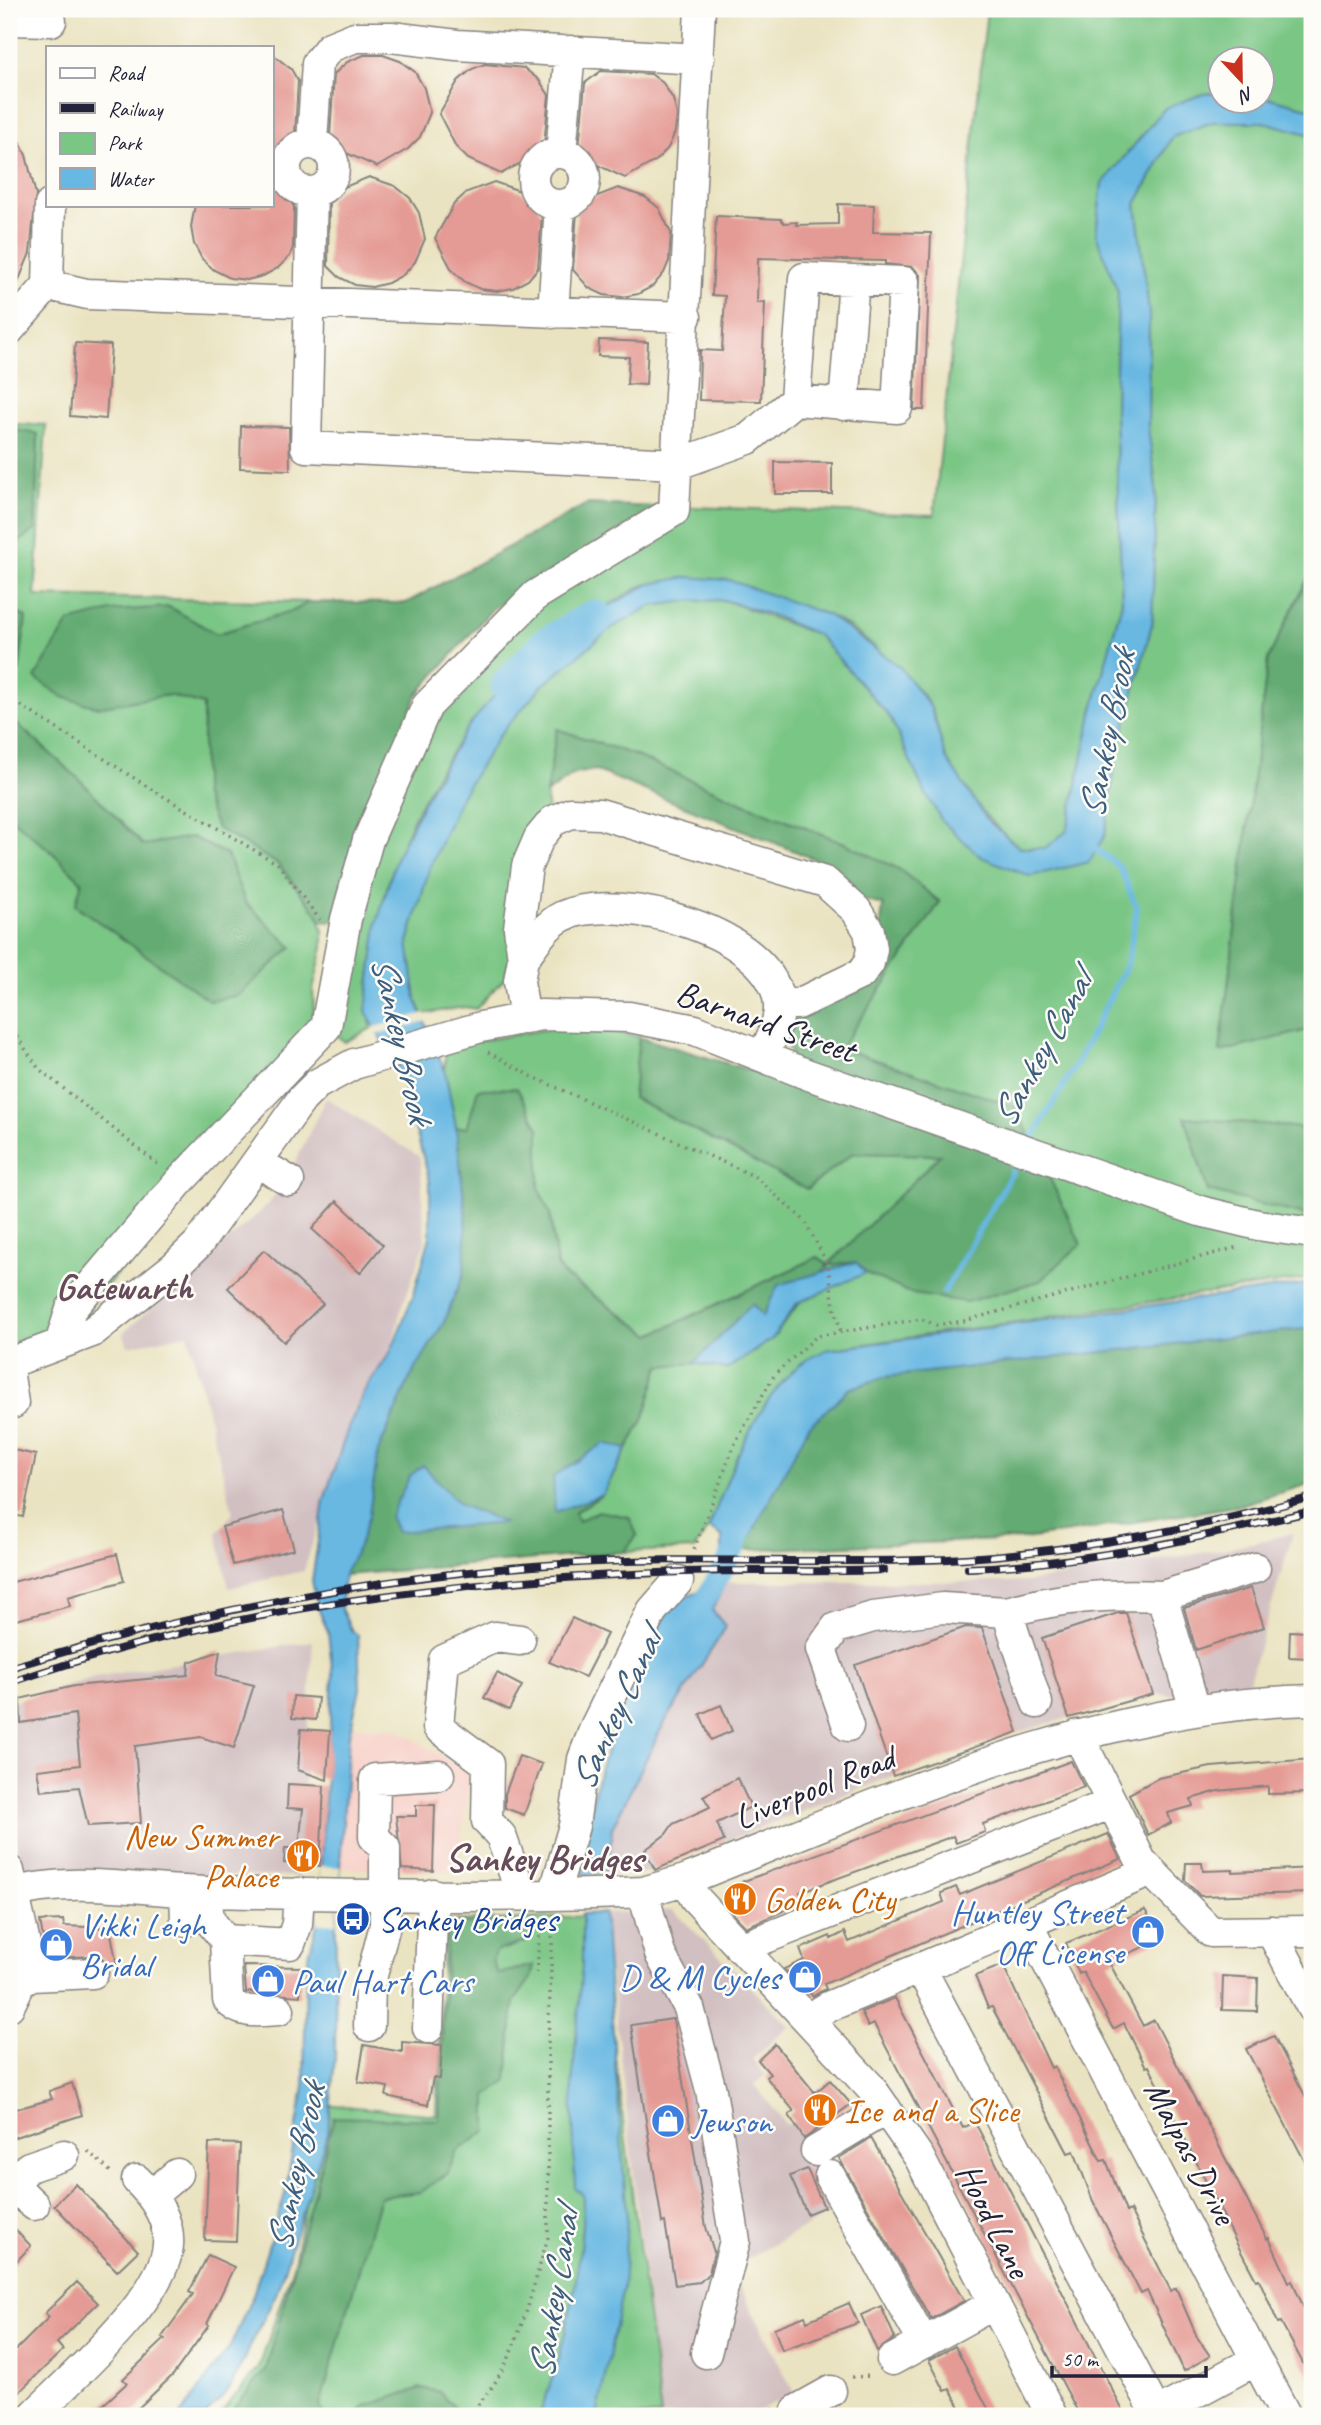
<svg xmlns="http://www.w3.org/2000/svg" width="1321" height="2425" font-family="Caveat,sans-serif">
  <rect width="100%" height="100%" fill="#fdfcf7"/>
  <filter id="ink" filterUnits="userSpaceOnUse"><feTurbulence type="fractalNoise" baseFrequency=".0143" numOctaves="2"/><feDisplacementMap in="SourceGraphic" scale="14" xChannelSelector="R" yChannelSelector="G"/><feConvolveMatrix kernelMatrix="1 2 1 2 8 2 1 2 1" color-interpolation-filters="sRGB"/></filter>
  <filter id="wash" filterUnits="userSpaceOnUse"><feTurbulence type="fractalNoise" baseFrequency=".00686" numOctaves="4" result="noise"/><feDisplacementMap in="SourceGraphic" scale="28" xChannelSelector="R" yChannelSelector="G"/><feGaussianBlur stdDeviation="1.57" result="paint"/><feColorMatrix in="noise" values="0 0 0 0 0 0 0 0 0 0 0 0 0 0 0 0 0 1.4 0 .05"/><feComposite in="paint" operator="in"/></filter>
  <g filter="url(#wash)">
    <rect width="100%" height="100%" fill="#eae3c1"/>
    <path fill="#f7d1c9" d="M347 1726 397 1729 471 1774 456 1871 332 1868Z"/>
    <path fill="#d2bfc1" d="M326 1098 420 1157 425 1242 400 1314 390 1353 366 1388 348 1428 304 1571 229 1588 217 1533 233 1513 188 1334 128 1346 123 1333 269 1204 294 1165Z
      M1293 1533 1244 1698 1153 1694 1018 1732 893 1776 647 1872 603 1874 609 1863 612 1828 663 1725 726 1627 712 1610 726 1582H1027L1231 1548Z
      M313 1641 299 1876 18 1877 10 1703 95 1677Z
      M673 1910 790 2026 752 2059 765 2075 754 2084 786 2125 793 2122 808 2145 831 2213 730 2268 794 2393 748 2416H661L604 1913Z"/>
    <path fill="#7ac685" stroke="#4e7460" stroke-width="2" d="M987 9H1312V109L1262 96V60H1220L1219 93 1203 94 1165 108 1102 184 1096 234 1118 292 1115 412 1122 602 1092 713 1067 831 1045 848H1020C990 823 964 794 947 759 939 743 939 724 931 708 919 683 851 622 825 615 808 609 658 582 648 584 636 587 622 598 611 604 486 672 390 814 373 955 370 981 364 1004 372 1028L345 1042 326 1027 346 919 427 706 536 595 674 511 689 507 934 515Z
      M1212 122H1264L1312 135V570L1268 659 1220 1052 1312 1029V1129L1185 1117 1208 1191 1312 1217V1278L826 1350 738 1453 709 1528 694 1549 624 1552 637 1535 577 1521 575 1512 602 1495 643 1420 660 1366 694 1363 727 1369 772 1339 797 1303 827 1289 828 1265 818 1257 651 1335 565 1275 557 1266 550 1214 539 1188V1128L456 1127 445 1071V1047L541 1030 595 1028 639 1037 633 1098 807 1189 853 1153 941 1155 829 1264 856 1262 966 1302 949 1086 840 1048 940 902 847 844 743 803 634 755 557 729 546 794 548 815 505 978 476 1009 465 1007 423 1014 416 1000 408 942 429 870 460 798 500 734 541 687 610 629 651 606 688 601 724 600 818 635 890 717 906 749 1030 876 1105 835 1116 758 1152 624 1156 487 1148 428 1149 313 1136 204 1172 137Z
      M9 424 46 425 35 596 309 602 295 610 217 634 169 607 135 699 169 695 203 705V793L217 828 278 864 318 915 323 931V947L313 990 314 1015 320 1021 60 1344 9 1363V816L54 854 82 882 291 947 245 902 227 855 192 837 143 845 79 779 9 717V677L19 671 26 617 9 611V549L35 530 38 434 9 429Z
      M597 1916 661 2416H218L259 2368 294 2262 325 2104 436 2115 444 1921Z"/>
    <path fill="#63ab72" stroke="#426656" stroke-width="2" d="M9 429 38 434 35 530 9 549Z
      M587 504 658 507 492 609 417 695 335 921 321 922 318 915 278 864 217 828 203 793V705L169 695 97 707 63 697 35 678 69 622 111 611 169 607 217 634 295 610 309 602 406 603Z
      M1312 570V1029L1220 1052 1268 659Z
      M9 611 26 617 19 671 9 677Z
      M9 717 79 779 143 845 192 837 227 855 245 902 292 947 239 995 210 1001 75 905 82 882 54 854 9 816Z
      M557 729 634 755 743 803 847 844 899 869 940 902 841 1048 1016 1107 1081 1244 1040 1281 966 1302 913 1294 866 1273 856 1262 828 1265 772 1339 727 1369 694 1363 660 1366 643 1420 602 1495 575 1512 578 1521 598 1511 629 1517 637 1535 624 1552 344 1575 369 1515 378 1451 409 1380 444 1322 466 1218 456 1127 467 1128 478 1089 517 1088 539 1128V1188L550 1214 557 1266 565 1276 651 1335 818 1257 828 1265 940 1155 853 1153 807 1189 633 1098 639 1037 769 1076 791 1053 776 1026 876 966 883 905 850 897 834 867 595 770 574 774 546 794Z
      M1185 1117 1312 1129V1217L1208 1191Z
      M1312 1328V1483L1237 1506 1025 1539 743 1550 809 1426 849 1389 884 1377Z
      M535 1921 531 1940 497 1951 492 1960 498 1974 534 1965 531 1978 514 2002 507 2081 487 2096V2131L456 2152 448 2173 421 2192 380 2197 320 2405 324 2416H228L266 2370 334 2117 439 2120 447 1924Z
      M421 2388 440 2392 456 2410 455 2416H355L365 2406Z"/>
    <path fill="#67b8e2" stroke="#446d8e" stroke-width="2" d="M1219 93 1220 102H1262V96L1312 109V135L1264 122H1212L1172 137 1136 204 1149 313 1148 428 1156 487 1152 624 1116 758 1105 835 1089 862 1030 876 981 857 942 821 923 789 890 717 818 635 772 615 724 600 688 601 651 606 610 629 541 687 500 734 460 798 429 870 408 942 416 1000 445 1071 456 1127 466 1218 464 1273 444 1322 409 1380 378 1451 369 1515 359 1546 344 1575 341 1609 352 1631 358 1635 360 1689 349 1735 336 1923 335 2057 328 2132 277 2292 229 2390 205 2416H180L231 2345 253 2295 285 2194 304 2086 306 1967 317 1924 333 1676 328 1632 318 1608 312 1581 324 1500 348 1428 366 1388 390 1353 413 1296 430 1237V1182L401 1077 366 1011 377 923 397 855 431 788 466 729 510 677 575 624 649 584 687 577 729 580 828 615 900 667 931 708 946 758 988 821 1020 848H1045L1067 831 1092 713 1122 602 1115 412 1118 292 1096 234 1102 184 1165 108 1203 94Z
      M856 1262 866 1273 797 1303 772 1339 727 1369 694 1363 752 1304 763 1316 778 1285Z
      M1312 1283V1328L884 1377 849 1389 809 1426 743 1550H722V1536L709 1528C730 1472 752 1408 798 1366 805 1359 817 1355 826 1350Z
      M604 1443 627 1449 602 1495 555 1512 553 1477Z
      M423 1465 460 1505 505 1523 397 1532 390 1516 410 1476Z
      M705 1581 726 1582 712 1610 726 1627 663 1725 612 1828 609 1863 603 1874H582C587 1771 629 1690 674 1599L698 1593Z
      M604 1913 627 2218 623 2288 597 2416H539C565 2347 583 2269 583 2195L575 2188 572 2088 582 1964V1914Z"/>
    <path fill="#eae3c1" d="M425 1013 428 1021 375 1035 373 1032 372 1028Z
      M320 1866 340 1867 336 1923 317 1924Z"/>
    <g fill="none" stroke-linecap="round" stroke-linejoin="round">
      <path stroke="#67b8e2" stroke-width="6" d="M1030 1142 1078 1061 1127 964 1137 909 1120 867 1092 846
        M944 1292 1021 1157"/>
      <path stroke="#67b8e2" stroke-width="21" d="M701 1607 736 1546 744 1524"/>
      <path stroke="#67b8e2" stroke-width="37" d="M509 686 548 645 595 618"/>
    </g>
    <g id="blocks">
      <path fill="#e59b95" d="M271 53 291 69 298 81 295 134 271 153Z
        M364 55H383L400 61 415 72 424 88 430 113 420 137 408 149 377 167 344 152 330 136 334 74 347 62Z
        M485 64 524 68 539 80 549 95 544 144 532 157 501 174 468 159 456 147 439 114 458 81 472 69Z
        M601 71 651 74 663 83 673 99 677 115 675 132 668 148 657 160 625 178 593 163 579 148 585 83Z
        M9 120 26 155 36 195 30 253 9 304Z
        M271 169 294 207 293 247 290 256 278 268 263 276 247 280 230 278 214 270 202 259 194 244 191 227 195 205H271Z
        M369 177 395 186 410 198 419 213 425 239 415 262 403 275 388 283 372 287 355 285 339 277 328 266 329 199 342 188Z
        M494 182 520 191 535 203 542 214 538 268 528 280 513 288 497 291 480 289 465 282 452 270 435 238 454 204 467 192Z
        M618 188 645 197 659 208 671 233 669 261 664 273 653 286 638 294 622 297 604 295 589 288 573 270 577 211 592 198Z
        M838 204 874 205 873 232 931 233 924 410H914L920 275 913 267 885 264V261L758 258 757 303 765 302 761 401 699 400 700 350 722 351 725 296 712 295 716 216 781 219 784 223 797 222 796 225 838 224Z
        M599 340 648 342 646 385 627 384 629 357 598 356Z
        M75 343 111 345 106 419 70 416Z
        M241 426 289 427 290 470 240 468Z
        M775 462 832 463V494H775Z
        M337 1201 383 1245 360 1273 312 1229Z
        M264 1250 323 1304 284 1342 228 1288Z
        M14 1450 36 1455 23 1517 9 1514V1472Z
        M283 1510 294 1549 233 1565 222 1527Z
        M117 1554 124 1581 68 1597 70 1606 12 1621 9 1583Z
        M1251 1588 1264 1627 1196 1650 1184 1608Z
        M1118 1613H1126L1153 1694 1069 1718 1042 1638Z
        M572 1618 607 1634 585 1677 549 1662Z
        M966 1627 982 1628 1018 1732 893 1776 855 1665Z
        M1290 1631 1309 1632 1308 1658 1289 1657Z
        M220 1651 216 1676 254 1685 234 1748 201 1737 135 1746 141 1823 88 1826 79 1787 41 1791 37 1770 80 1765 75 1714 21 1723 20 1699 74 1686 188 1675 189 1662Z
        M497 1673 522 1686 509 1710 484 1698Z
        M293 1696 318 1698 316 1720 292 1718Z
        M721 1705 732 1731 711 1740 700 1714Z
        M301 1729 330 1731 327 1780 298 1770Z
        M519 1756 542 1764 524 1815 505 1808V1794Z
        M1312 1759V1793L1268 1794V1786L1218 1791 1191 1799 1193 1806 1168 1813 1171 1823 1148 1835 1129 1794 1158 1778 1211 1767Z
        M1071 1761 1084 1787 983 1824 985 1832 956 1843 953 1836 800 1892 804 1902 746 1927 734 1915 728 1897 730 1886Z
        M737 1778 751 1807 717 1823 724 1841 655 1870 645 1850 666 1834 673 1824 710 1807 703 1796Z
        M288 1784 324 1786 320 1866 284 1863 285 1848H295L299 1845 303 1809 287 1808Z
        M416 1805H435L433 1871 402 1869 396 1816H416Z
        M1108 1834 1120 1859 824 1984 826 1989 813 1996 784 1969 804 1960 800 1949 830 1936 831 1939 845 1932 849 1942 944 1902 941 1893 949 1890 956 1887 960 1895Z
        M1186 1863H1202L1203 1871 1233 1870V1872L1312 1868V1893L1200 1896 1185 1880Z
        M1145 1910 1162 1939 1109 1962 1143 2026 1154 2020 1267 2239 1269 2238 1289 2282 1292 2280 1308 2318 1312 2315V2380L1281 2322 1278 2323 1259 2279 1256 2280 1237 2244 1149 2066 1146 2067 1124 2023 1113 2029 1083 1972 1079 1974 1066 1943Z
        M63 1920 64 1926 110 1928 117 1966H109L102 1958 93 1956 47 1958 40 1921Z
        M1003 1965 1051 2068 1054 2066 1101 2161 1106 2160 1126 2212 1130 2210 1171 2291 1176 2288 1197 2337 1210 2356 1184 2371 1147 2291 1141 2294 1093 2201 1074 2151 1068 2153 992 2007 988 2008 975 1976Z
        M244 1966 301 1967 300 1996 246 1992Z
        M1223 1976 1258 1978 1257 2011 1222 2010Z
        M895 1998 963 2128 975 2122 1123 2411 1113 2416H1080L874 2024 868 2027 861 2012Z
        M673 2019 706 2227 714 2252 709 2273 700 2282 675 2285 665 2222 662 2223 631 2025Z
        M1274 2036 1312 2109V2175L1246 2049Z
        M402 2042 442 2045 440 2079 433 2078 428 2105 386 2096 388 2087 358 2082 364 2045 402 2052Z
        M775 2044 815 2093 830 2080 851 2104 804 2139 789 2115 794 2111 766 2077 770 2074 758 2060Z
        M72 2083 82 2115 9 2139V2111L52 2099 49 2091Z
        M871 2138 964 2301 931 2319 839 2158Z
        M209 2143 240 2144 236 2241 205 2240Z
        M807 2169 824 2207 807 2214 790 2176Z
        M76 2184 138 2251 117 2271 54 2205Z
        M9 2223 31 2246 9 2269Z
        M208 2255 234 2267 207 2324 209 2325 173 2375 130 2416H91L127 2383 123 2379 165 2339 162 2337 193 2294 189 2292Z
        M77 2282 98 2303 57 2343 63 2350 9 2402V2357L49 2317 45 2313Z
        M849 2303 858 2323 782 2350 774 2328 805 2316 807 2321Z
        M881 2306 895 2338 877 2351 861 2315Z
        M955 2346 970 2374 992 2416H965L950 2389 945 2391 929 2360Z"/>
    </g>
  </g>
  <g filter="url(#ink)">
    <use href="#blocks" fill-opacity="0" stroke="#86827e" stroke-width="2"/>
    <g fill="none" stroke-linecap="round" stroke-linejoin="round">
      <g stroke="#86827e" stroke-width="33">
        <path id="minor" d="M9 20 51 21
          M312 143 317 63 330 47 355 37H391L457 45 699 59
          M286 168a24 24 0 1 1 48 0a24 24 0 1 1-48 0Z
          M561 153 570 51
          M533 179a26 26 0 1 1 52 0a26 26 0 1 1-52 0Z
          M312 192 306 447 678 464 748 439 795 400 804 278 904 282 897 408 795 400
          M48 285 87 294 686 317
          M553 313 560 205
          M9 330 48 285 50 205
          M844 405 854 280
          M523 959C535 943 545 925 563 916 619 890 775 932 779 1005 780 1022 771 1040 763 1055
          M525 1019 519 981 523 959 519 928 527 866 539 838 553 821 571 813 600 814 825 882 856 910 869 931 872 949 869 963 861 974 798 1004H779
          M259 1163 289 1181
          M60 1344 71 1309 179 1182 326 1027 346 919 368 840 427 706 536 595 674 511 700 9
          M9 1363 92 1332 174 1267 198 1244 302 1099 317 1084 354 1064 481 1027 541 1015 629 1017 695 1030 809 1075 1200 1211 1258 1225 1312 1233
          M9 1376 13 1403
          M1162 1596 1255 1568
          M520 1640 495 1637 444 1660 438 1727 488 1764 487 1821 501 1836 521 1893
          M1037 1703 1007 1612C1059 1597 1108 1593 1162 1596L1195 1710
          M848 1726 821 1649 836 1628 873 1617 943 1608 1007 1612
          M1078 1735 1141 1861 1211 1932 1312 1931
          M9 1871 32 1976
          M685 1880 695 1898 871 2088 919 2157 1052 2416
          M185 1891 186 1921
          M204 1892 210 1921 225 1940 228 2000C240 2015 261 2011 279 2010
          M643 1892 660 1954 689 2008 711 2090 735 2241 706 2353
          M9 1894C70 1875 143 1891 205 1892 351 1895 498 1899 643 1892L685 1880C888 1800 1090 1705 1312 1700
          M554 1894 574 1826 583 1759 596 1725 652 1611 678 1581
          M1027 1924 1286 2416
          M1271 1931 1312 2008
          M225 1940 290 1944 297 1924 299 1893
          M740 1948 1110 1804
          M921 1969 1158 2416
          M9 2006 21 1982 32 1976 93 1973
          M808 2019 830 2006 1149 1872
          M369 2026 370 1983 385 1925V1848L374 1837 375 1779 439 1775
          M428 2028 433 1894
          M816 2151 886 2109
          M830 2176 924 2343
          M12 2184 34 2205
          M9 2187 29 2167 64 2155
          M152 2195 177 2174
          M892 2360 994 2304
          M797 2410 831 2391
          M33 2416C71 2378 164 2298 168 2245 170 2219 154 2197 137 2180
          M1152 2416 1256 2360"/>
      </g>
      <path stroke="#86827e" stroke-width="3.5" stroke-dasharray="2 5" stroke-linecap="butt" d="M9 698 156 792 278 864 320 920
        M9 1025 39 1069 160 1166
        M488 1052 531 1076 754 1176 805 1221 828 1265 834 1307 841 1332
        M694 1549 736 1441 775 1374 817 1336 921 1319 936 1325 964 1321 1238 1247
        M537 1973 540 1920
        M88 2151 113 2174
        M852 2377 873 2376
        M469 2416 493 2386 508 2360 526 2313 548 2237V2042L553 1921
        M760 2416 774 2409"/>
      <use href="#minor" stroke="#fff" stroke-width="30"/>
      <g stroke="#22223b" stroke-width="8">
        <path id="rail" d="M968 1568C1085 1564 1199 1538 1312 1511
          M9 1668C190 1613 372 1576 562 1564 696 1555 832 1566 966 1558 1084 1550 1199 1528 1312 1497
          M9 1683C230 1607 449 1580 682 1572 749 1569 816 1573 884 1570"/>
      </g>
      <use href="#rail" stroke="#fdfcf7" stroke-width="5" stroke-dasharray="16" stroke-linecap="butt"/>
    </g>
  </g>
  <defs>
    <g id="restaurant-disc" transform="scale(1.75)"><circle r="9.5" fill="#e8710a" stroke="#fdfcf7"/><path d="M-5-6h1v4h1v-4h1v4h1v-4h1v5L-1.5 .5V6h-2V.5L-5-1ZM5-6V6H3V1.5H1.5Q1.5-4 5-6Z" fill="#fff"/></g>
    <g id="bus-disc" transform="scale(1.75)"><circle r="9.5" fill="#1a4fb4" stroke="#fdfcf7"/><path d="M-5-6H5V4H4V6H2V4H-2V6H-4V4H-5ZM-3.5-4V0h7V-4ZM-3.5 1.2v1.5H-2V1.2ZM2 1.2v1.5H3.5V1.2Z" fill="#fff"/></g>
    <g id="shop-disc" transform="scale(1.75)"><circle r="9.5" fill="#3f7fe0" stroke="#fdfcf7"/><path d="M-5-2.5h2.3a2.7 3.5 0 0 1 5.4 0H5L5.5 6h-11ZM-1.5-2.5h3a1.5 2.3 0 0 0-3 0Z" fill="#fff"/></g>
  </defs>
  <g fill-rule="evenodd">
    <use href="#restaurant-disc" x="303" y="1856"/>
    <use href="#restaurant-disc" x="740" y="1899"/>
    <use href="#bus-disc" x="353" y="1919"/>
    <use href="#shop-disc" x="1148" y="1932"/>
    <use href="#shop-disc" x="56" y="1945"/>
    <use href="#shop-disc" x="805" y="1977"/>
    <use href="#shop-disc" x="268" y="1981"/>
    <use href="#restaurant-disc" x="820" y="2110"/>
    <use href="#shop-disc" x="668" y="2121"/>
  </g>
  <g text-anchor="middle" stroke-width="5" stroke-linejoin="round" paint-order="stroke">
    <g font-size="35" fill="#22223b" stroke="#fdfcf7">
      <text transform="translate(766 1021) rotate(19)" y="12">Barnard Street</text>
      <text transform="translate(814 1787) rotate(-22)" y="12">Liverpool Road</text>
      <text transform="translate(1191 2152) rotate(62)" y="12">Malpas Drive</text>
      <text transform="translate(994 2220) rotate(63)" y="12">Hood Lane</text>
    </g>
    <g font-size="35" fill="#c56008" stroke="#fdfcf7" text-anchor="start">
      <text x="278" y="1848" text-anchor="end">New Summer<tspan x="278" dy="40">Palace</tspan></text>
      <text x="764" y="1911">Golden City</text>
      <text x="844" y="2122">Ice and a Slice</text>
    </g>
    <g font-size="35" fill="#366cbe" stroke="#fdfcf7" text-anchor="start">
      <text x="1124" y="1924" text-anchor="end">Huntley Street<tspan x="1124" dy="40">Off License</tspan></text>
      <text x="80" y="1937">Vikki Leigh<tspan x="80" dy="40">Bridal</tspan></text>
      <text x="780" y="1989" text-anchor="end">D &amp; M Cycles</text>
      <text x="292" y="1993">Paul Hart Cars</text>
      <text x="692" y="2133">Jewson</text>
    </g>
    <g font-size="35" fill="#164399" stroke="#fdfcf7" text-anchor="start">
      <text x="378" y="1931">Sankey Bridges</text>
    </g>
    <g font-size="37" font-style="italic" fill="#3e5e7e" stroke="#fdfcf7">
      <text transform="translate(1106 734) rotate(-79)" y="13">Sankey Brook</text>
      <text transform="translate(403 1039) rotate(77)" y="13">Sankey Brook</text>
      <text transform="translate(1041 1049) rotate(-61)" y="13">Sankey Canal</text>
      <text transform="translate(615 1710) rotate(-65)" y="13">Sankey Canal</text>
      <text transform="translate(295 2167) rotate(-78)" y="13">Sankey Brook</text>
      <text transform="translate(553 2294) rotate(-81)" y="13">Sankey Canal</text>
    </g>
    <g font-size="37" font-weight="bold" fill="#664c5a" stroke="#fdfcf7">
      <text x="124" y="1299">Gatewarth</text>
    </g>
    <g font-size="38" font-weight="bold" fill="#664c5a" stroke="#fdfcf7">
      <text x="544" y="1871">Sankey Bridges</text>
    </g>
  </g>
  <rect width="1321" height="2425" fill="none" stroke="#fdfcf7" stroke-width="35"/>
  <rect x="46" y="46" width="228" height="161" fill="#fdfcf7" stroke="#a5a5ac" stroke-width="2"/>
  <rect x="60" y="68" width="35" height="10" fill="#ffffff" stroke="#a5a5ac" stroke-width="2"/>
  <text x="108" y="80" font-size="21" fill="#22223b">Road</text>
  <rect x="60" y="103" width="35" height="10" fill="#22223b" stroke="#a5a5ac" stroke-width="2"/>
  <text x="108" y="116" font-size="21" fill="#22223b">Railway</text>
  <rect x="60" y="133" width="35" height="21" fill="#7ac685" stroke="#a5a5ac" stroke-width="2"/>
  <text x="108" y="150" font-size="21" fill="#22223b">Park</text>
  <rect x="60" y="168" width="35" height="21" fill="#67b8e2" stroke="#a5a5ac" stroke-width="2"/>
  <text x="108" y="186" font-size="21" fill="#22223b">Water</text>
  <g transform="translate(1241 80) rotate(158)"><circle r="33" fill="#fdfcf7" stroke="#a5a5ac" stroke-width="2"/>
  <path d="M0-5L12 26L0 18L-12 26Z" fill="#c8321e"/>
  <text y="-10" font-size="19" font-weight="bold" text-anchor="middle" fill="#22223b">N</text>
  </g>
  <path d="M1052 2366v10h154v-10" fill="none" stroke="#22223b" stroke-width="3.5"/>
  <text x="1062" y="2366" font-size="21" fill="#22223b" stroke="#fdfcf7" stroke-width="5" paint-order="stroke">50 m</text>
</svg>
